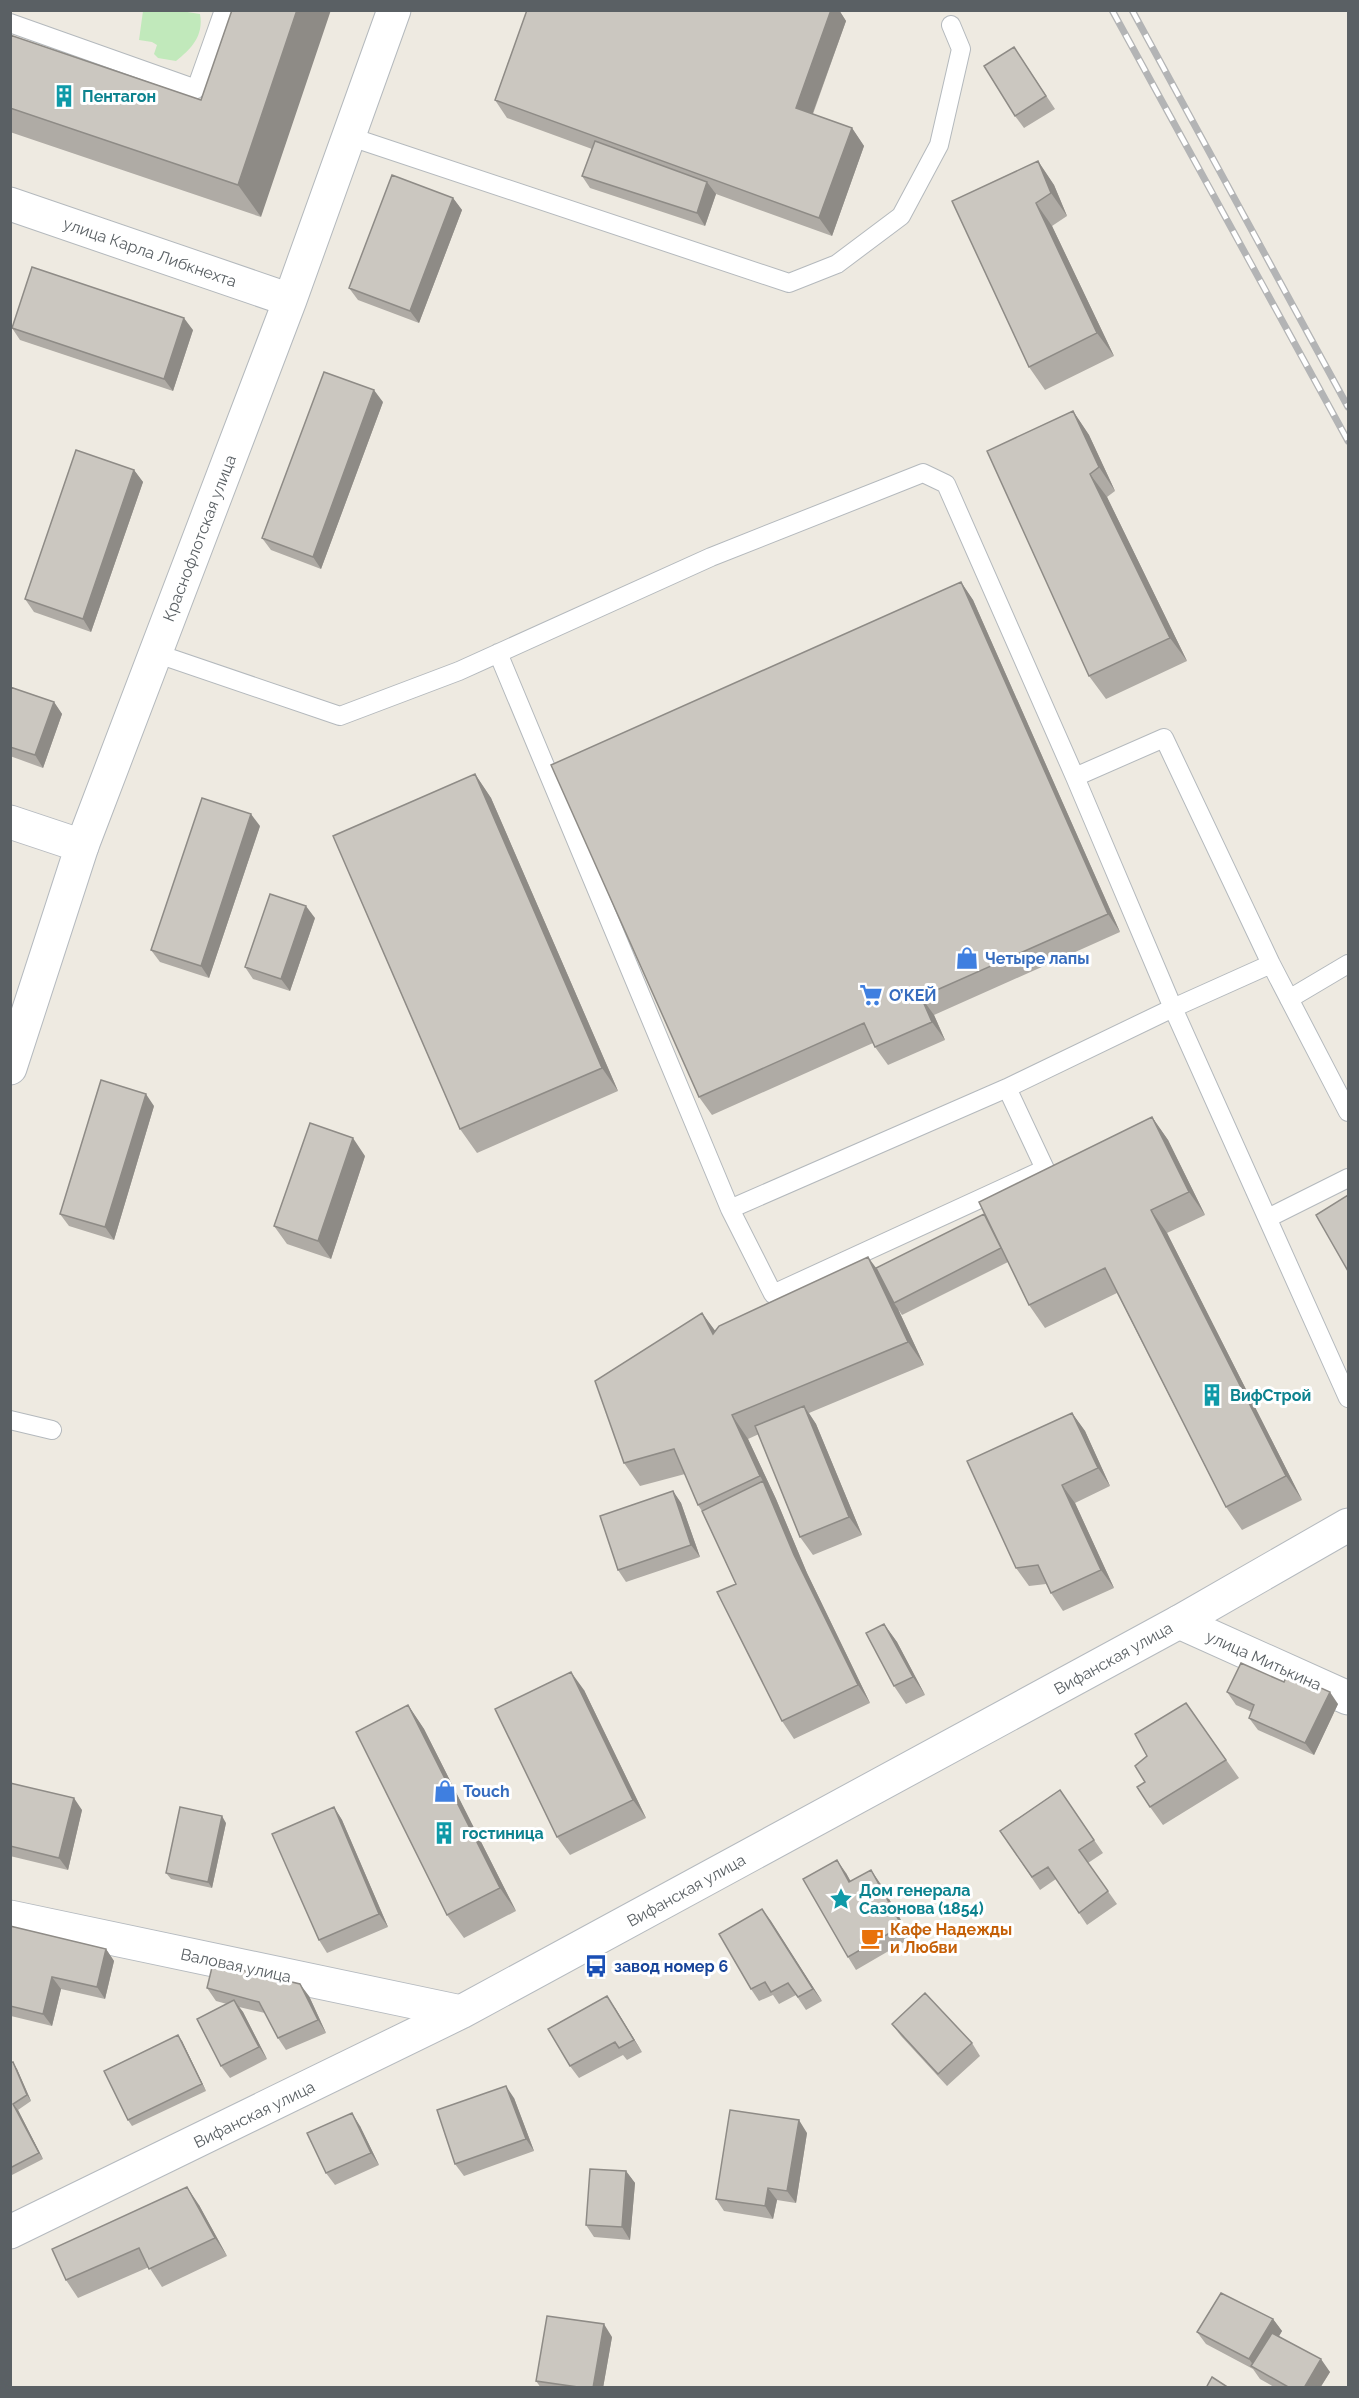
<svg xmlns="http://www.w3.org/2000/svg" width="1359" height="2398" font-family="Raleway,sans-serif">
  <rect width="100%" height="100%" fill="#eeeae1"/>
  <path fill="#c1e9bb" d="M143 11H181L200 14C204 36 191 49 176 61L158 58 154 54 157 45 152 42 139 40Z"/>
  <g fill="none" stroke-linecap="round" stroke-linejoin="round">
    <g stroke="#b4b9bd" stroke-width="20">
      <path id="lane" d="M10 23 196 89 224 10
        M348 136 789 283 837 264 901 216 939 145 961 49 951 25
        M155 653 340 716 459 671 711 557 923 473 946 484 1075 777 1173 1008 1348 1398
        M498 653 730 1209 1007 1088 1173 1008 1271 964
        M1075 777 1164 738 1271 964 1348 1112
        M1289 999 1348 964
        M730 1209 773 1294 1045 1169 1007 1088
        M1268 1218 1348 1178
        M10 1420 52 1430"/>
    </g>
    <g stroke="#b4b9bd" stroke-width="35">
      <path id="street" d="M10 204 290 300
        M82 846 290 300 394 10
        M1179 1622 1348 1698"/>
    </g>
    <g stroke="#b5babf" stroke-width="35">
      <path id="secondary" d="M10 822 82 846 10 1068
        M10 1917 461 2012
        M10 2232 461 2012 1179 1622 1348 1525"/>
    </g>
    <use href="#lane" stroke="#fff" stroke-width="18"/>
    <use href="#street" stroke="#fff" stroke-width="33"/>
    <use href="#secondary" stroke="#fff" stroke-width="33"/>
    <g stroke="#b3b4b5" stroke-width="7">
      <path id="rail" d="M1112 10 1348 441
        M1132 10 1348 407"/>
    </g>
    <use href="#rail" stroke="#fff" stroke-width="4.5" stroke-dasharray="14" stroke-linecap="butt"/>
  </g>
  <path fill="#afaba5" d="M527 10H839L846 21 813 114 852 128 864 146 832 236 716 194 705 226 590 188 582 176 592 149 507 118 495 100Z
    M10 35 201 100 261 217 10 132Z
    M1022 59 1055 109 1024 128 1015 116Z
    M1038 161 1054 185 1067 216 1052 226 1114 356 1045 390 1029 367Z
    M453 198 462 210 419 323 358 300 349 288Z
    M12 328 193 330 173 391 20 340Z
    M383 402 321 569 271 550 262 538Z
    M1073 411 1089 435 1115 491 1107 497 1187 661 1106 699 1089 676Z
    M134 470 143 482 91 632 34 612 25 599Z
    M961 582 973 600 1120 932 934 1015 945 1040 888 1065 875 1047 873 1043 712 1115 699 1097Z
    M10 687 54 702 62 714 43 768 10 756Z
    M475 774 491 798 618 1091 477 1153 460 1129Z
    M260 826 209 978 160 962 151 950Z
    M315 918 290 991 253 979 245 967Z
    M154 1106 114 1240 69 1226 60 1214Z
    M1152 1117 1168 1140 1205 1215 1167 1233 1302 1500 1242 1530 1226 1507 1117 1293 1045 1328 1029 1305 1008 1262 902 1315 898 1309 924 1365 809 1413 816 1424 862 1535 813 1555 800 1537 759 1434 748 1439 776 1499 807 1573 870 1703 794 1739 782 1721 736 1584 702 1511 698 1505 685 1474 640 1486 624 1463 702 1313 715 1331 876 1268 984 1214Z
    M365 1156 331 1259 287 1244 274 1226Z
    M1072 1413 1085 1431 1110 1486 1075 1503 1114 1588 1063 1611 1051 1593 1046 1584 1029 1586 1016 1568Z
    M673 1491 681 1503 700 1557 626 1582 618 1570Z
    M884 1624 897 1642 925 1695 906 1704 894 1686Z
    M1284 1682 1338 1704 1314 1755 1258 1730 1249 1718 1252 1712 1236 1705 1227 1692Z
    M584 1690 646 1818 570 1855 557 1837Z
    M1186 1703 1239 1778 1163 1825 1150 1807 1147 1756Z
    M408 1705 424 1729 516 1911 464 1938 447 1915Z
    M10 1783 82 1810 68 1870 10 1856Z
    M1060 1790 1103 1853 1088 1863 1117 1904 1087 1925 1056 1879 1040 1890 1000 1831Z
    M334 1807 342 1820 388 1927 327 1953 319 1940Z
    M226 1823 212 1888 171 1879 166 1873Z
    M846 1873 850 1881 880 1883 911 1938 856 1970 848 1957Z
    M762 1909 822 2001 806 2010 796 1995 779 2004 773 1995 759 2001 751 1989Z
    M10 1926 106 1949 114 1961 105 1999 61 1989 52 2026 11 2016Z
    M207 1988 309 1996 326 2033 286 2050 278 2038 265 2013 239 2007 243 2012 267 2059 230 2078 221 2066 227 2004 216 2001Z
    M615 2008 642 2052 627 2060 623 2055 579 2078 570 2066Z
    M892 2024 972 2043 980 2056 947 2086 901 2036Z
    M182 2041 206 2091 132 2126 128 2120Z
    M10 2063 17 2069 31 2101 18 2110 43 2159 10 2176Z
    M514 2098 534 2151 464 2176 455 2164Z
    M360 2126 379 2165 335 2185 326 2173Z
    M807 2133 796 2203 777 2200 773 2219 724 2211 716 2199Z
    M626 2171 635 2183 630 2240 594 2237 586 2225Z
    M199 2205 227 2256 162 2287 149 2267 78 2298 66 2280Z
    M1273 2319 1282 2331 1279 2336 1330 2372 1320 2388H1276L1260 2379 1253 2369 1206 2344 1197 2332Z
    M612 2337 603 2388H541L536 2381Z"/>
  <path fill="#8e8b86" d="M297 10H331L261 217 238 185Z
    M831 10H839L846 21 808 126 796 108Z
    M852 128 864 146 832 236 819 218Z
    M1038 161 1054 185 1067 216 1051 193Z
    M707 182 716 194 705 226 697 213Z
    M453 198 462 210 419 323 410 311Z
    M1036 203 1052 226 1114 356 1097 333Z
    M184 318 193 330 173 391 164 379Z
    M374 390 383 402 321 569 313 557Z
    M1073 411 1089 435 1115 491 1099 467Z
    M134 470 143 482 91 632 83 619Z
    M1090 474 1107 497 1187 661 1170 638Z
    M961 582 973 600 1120 932 1108 914Z
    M54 702 62 714 43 768 35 755Z
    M475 774 491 798 618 1091 602 1068Z
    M251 814 260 826 209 978 201 966Z
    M306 906 315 918 290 991 281 979Z
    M921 997 934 1015 945 1040 932 1022Z
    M146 1094 154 1106 114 1240 105 1227Z
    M1152 1117 1168 1140 1205 1215 1189 1192Z
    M353 1138 365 1156 331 1259 318 1241Z
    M1151 1210 1167 1233 1302 1500 1286 1476Z
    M868 1257 885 1280 894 1303 898 1309 924 1365 908 1342Z
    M702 1313 719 1336 713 1334Z
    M804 1406 816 1424 862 1535 849 1517Z
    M1072 1413 1085 1431 1110 1486 1098 1468Z
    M732 1415 748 1439 776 1499 807 1573 870 1703 858 1685 794 1555 763 1481 760 1476Z
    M1062 1485 1075 1503 1114 1588 1101 1570Z
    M673 1491 681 1503 700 1557 691 1545Z
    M884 1624 897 1642 925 1695 913 1677Z
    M571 1672 584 1690 646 1818 633 1800Z
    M1330 1692 1338 1704 1314 1755 1305 1743Z
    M408 1705 424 1729 516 1911 500 1888Z
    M74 1798 82 1810 68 1870 59 1858Z
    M334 1807 342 1820 388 1927 379 1914Z
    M222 1816 226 1823 212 1888 208 1882Z
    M837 1860 846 1873 858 1894 849 1882Z
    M871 1870 880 1883 911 1938 902 1926Z
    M762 1909 771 1921 822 2001 813 1989Z
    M106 1949 114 1961 105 1999 97 1987Z
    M52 1977 61 1989 52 2026 43 2014Z
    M300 1984 309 1996 326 2033 318 2020Z
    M607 1996 615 2008 642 2052 634 2040Z
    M234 2000 243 2012 267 2059 259 2047Z
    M178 2035 182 2041 206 2091 202 2084Z
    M13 2062 17 2069 31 2101 27 2095Z
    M506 2086 514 2098 534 2151 526 2139Z
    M13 2104 18 2110 43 2159 39 2153Z
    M352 2113 360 2126 379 2165 371 2153Z
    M799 2120 807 2133 796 2203 787 2191Z
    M626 2171 635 2183 630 2240 622 2227Z
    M187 2187 199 2205 227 2256 215 2238Z
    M768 2188 777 2200 773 2219 765 2206Z
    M1273 2319 1282 2331 1259 2370 1256 2369 1249 2359Z
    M604 2324 612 2337 603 2388H593Z
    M1321 2359 1330 2372 1320 2388H1304Z"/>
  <path fill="#cbc7c0" stroke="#8e8b86" stroke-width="1.5" d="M232 10H297L238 185 10 108V35L201 100Z
    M527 10H831L796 108 852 128 819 218 495 100Z
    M1014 47 1046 96 1015 116 984 66Z
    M595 141 707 182 697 213 582 176Z
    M1038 161 1051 193 1036 203 1097 333 1029 367 952 201Z
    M392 175 453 198 410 311 349 288Z
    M32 267 184 318 164 379 12 328Z
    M324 372 374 390 313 557 262 538Z
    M1073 411 1099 467 1090 474 1170 638 1089 676 987 451Z
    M76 450 134 470 83 619 25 599Z
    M961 582 1108 914 921 997 932 1022 875 1047 864 1023 699 1097 551 765Z
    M10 687 54 702 35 755 10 747Z
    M475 774 602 1068 460 1129 333 836Z
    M202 798 251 814 201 966 151 950Z
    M270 894 306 906 281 979 245 967Z
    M101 1080 146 1094 105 1227 60 1214Z
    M1152 1117 1189 1192 1151 1210 1286 1476 1226 1507 1105 1268 1029 1305 979 1202Z
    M310 1123 353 1138 318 1241 274 1226Z
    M1348 1195V1271L1316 1215Z
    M984 1214 1001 1248 894 1303 876 1268Z
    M868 1257 908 1342 732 1415 760 1476 698 1505 674 1449 624 1463 595 1381 702 1313 713 1334 719 1326Z
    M804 1406 849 1517 800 1537 755 1426Z
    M1072 1413 1098 1468 1062 1485 1101 1570 1051 1593 1038 1565 1016 1568 967 1461Z
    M763 1481 794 1555 858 1685 782 1721 717 1592 736 1584 702 1511Z
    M673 1491 691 1545 618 1570 600 1516Z
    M884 1624 913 1677 894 1686 866 1633Z
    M1241 1663 1284 1682 1288 1673 1330 1692 1305 1743 1249 1718 1254 1705 1227 1692Z
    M571 1672 633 1800 557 1837 495 1709Z
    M1186 1703 1226 1760 1150 1807 1137 1787 1145 1782 1135 1766 1147 1756 1135 1734Z
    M408 1705 500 1888 447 1915 356 1732Z
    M10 1783 74 1798 59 1858 10 1846Z
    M1060 1790 1094 1840 1079 1850 1108 1891 1079 1913 1048 1867 1032 1877 1000 1831Z
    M180 1807 222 1816 208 1882 166 1873Z
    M334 1807 379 1914 319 1940 272 1834Z
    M837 1860 849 1882 871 1870 902 1926 848 1957 803 1879Z
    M762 1909 813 1989 798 1997 788 1983 771 1992 765 1982 751 1989 719 1934Z
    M10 1926 106 1949 97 1987 52 1977 43 2014 10 2006Z
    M213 1963 300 1984 318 2020 278 2038 259 2002 207 1988Z
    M925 1993 972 2043 938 2074 892 2024Z
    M607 1996 634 2040 619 2048 615 2042 570 2066 548 2029Z
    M234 2000 259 2047 221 2066 197 2019Z
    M178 2035 202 2084 128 2120 104 2071Z
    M13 2062 27 2095 13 2104 39 2153 10 2168V2063Z
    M506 2086 526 2139 455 2164 437 2110Z
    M730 2110 799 2120 787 2191 768 2188 765 2206 716 2199Z
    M352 2113 371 2153 326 2173 307 2133Z
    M590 2169 626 2171 622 2227 586 2225Z
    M187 2187 215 2238 149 2269 139 2248 66 2280 52 2249Z
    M1221 2293 1273 2319 1249 2359 1197 2332Z
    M547 2316 604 2324 593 2388H585L536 2381Z
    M1272 2333 1321 2359 1304 2388H1290L1251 2366Z
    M1212 2377 1229 2388H1206Z"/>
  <defs>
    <g id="building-bare" transform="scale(1.8)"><path d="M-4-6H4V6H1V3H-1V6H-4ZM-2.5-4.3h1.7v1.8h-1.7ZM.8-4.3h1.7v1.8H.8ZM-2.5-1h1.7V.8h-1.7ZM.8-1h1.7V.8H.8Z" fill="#0f9aa8" stroke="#fff" stroke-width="2.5" paint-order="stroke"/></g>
    <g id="shop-bare" transform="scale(1.8)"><path d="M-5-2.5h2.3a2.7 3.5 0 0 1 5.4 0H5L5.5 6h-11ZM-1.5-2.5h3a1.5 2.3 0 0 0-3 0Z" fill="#3f7fe0" stroke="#fff" stroke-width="2.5" paint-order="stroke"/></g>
    <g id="supermarket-bare" transform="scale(1.8)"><path d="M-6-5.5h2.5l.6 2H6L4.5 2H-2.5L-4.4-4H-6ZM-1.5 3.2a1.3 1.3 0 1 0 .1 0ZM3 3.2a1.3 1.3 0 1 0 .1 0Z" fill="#3f7fe0" stroke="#fff" stroke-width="2.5" paint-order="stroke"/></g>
    <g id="sight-bare" transform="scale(1.8)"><path d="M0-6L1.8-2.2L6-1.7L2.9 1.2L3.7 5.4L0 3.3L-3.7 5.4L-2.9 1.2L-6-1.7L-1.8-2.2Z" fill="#0f9aa8" stroke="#fff" stroke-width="2.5" paint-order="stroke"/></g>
    <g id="cafe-bare" transform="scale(1.8)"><path d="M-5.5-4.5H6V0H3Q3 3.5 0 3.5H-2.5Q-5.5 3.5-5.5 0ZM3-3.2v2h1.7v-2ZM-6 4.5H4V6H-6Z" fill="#e8710a" stroke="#fff" stroke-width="2.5" paint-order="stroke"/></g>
    <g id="bus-bare" transform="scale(1.8)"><path d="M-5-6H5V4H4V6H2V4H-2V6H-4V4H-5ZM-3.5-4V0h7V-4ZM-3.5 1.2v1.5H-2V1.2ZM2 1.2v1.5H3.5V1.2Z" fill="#1a4fb4" stroke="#fff" stroke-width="2.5" paint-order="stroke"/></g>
  </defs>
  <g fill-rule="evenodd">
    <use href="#building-bare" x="64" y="96"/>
    <use href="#shop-bare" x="967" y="958"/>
    <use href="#supermarket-bare" x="871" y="995"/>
    <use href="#building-bare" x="1212" y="1395"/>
    <use href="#shop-bare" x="445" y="1791"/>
    <use href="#building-bare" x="444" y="1833"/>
    <use href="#sight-bare" x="841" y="1899"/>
    <use href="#cafe-bare" x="872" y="1938"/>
    <use href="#bus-bare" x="596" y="1966"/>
  </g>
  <g text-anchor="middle" stroke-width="6" stroke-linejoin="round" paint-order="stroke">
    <g font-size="16" font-weight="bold" fill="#0d838f" stroke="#fff" text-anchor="start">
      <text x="82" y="102">Пентагон</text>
      <text x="1230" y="1401">ВифСтрой</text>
      <text x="462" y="1839">гостиница</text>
      <text x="859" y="1896">Дом генерала<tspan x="859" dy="18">Сазонова (1854)</tspan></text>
    </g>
    <g font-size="16" fill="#5a6064" stroke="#fff">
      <text transform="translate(150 252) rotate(19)" y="6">улица Карла Либкнехта</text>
      <text transform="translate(199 538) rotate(-69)" y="6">Краснофлотская улица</text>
      <text transform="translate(1113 1658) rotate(-29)" y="6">Вифанская улица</text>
      <text transform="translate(1264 1660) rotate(24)" y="6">улица Митькина</text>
      <text transform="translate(686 1890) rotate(-29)" y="6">Вифанская улица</text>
      <text transform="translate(236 1965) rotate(12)" y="6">Валовая улица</text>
      <text transform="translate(254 2114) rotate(-26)" y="6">Вифанская улица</text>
    </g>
    <g font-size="16" font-weight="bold" fill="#366cbe" stroke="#fff" text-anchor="start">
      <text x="985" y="964">Четыре лапы</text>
      <text x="889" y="1001">О’КЕЙ</text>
      <text x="463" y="1797">Touch</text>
    </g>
    <g font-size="16" font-weight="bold" fill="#c56008" stroke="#fff" text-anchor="start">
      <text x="890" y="1935">Кафе Надежды<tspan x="890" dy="18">и Любви</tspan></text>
    </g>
    <g font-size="16" font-weight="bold" fill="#164399" stroke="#fff" text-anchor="start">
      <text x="614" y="1972">завод номер 6</text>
    </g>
  </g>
  <rect width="1359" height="2398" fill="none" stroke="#5a6064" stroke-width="24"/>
</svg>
